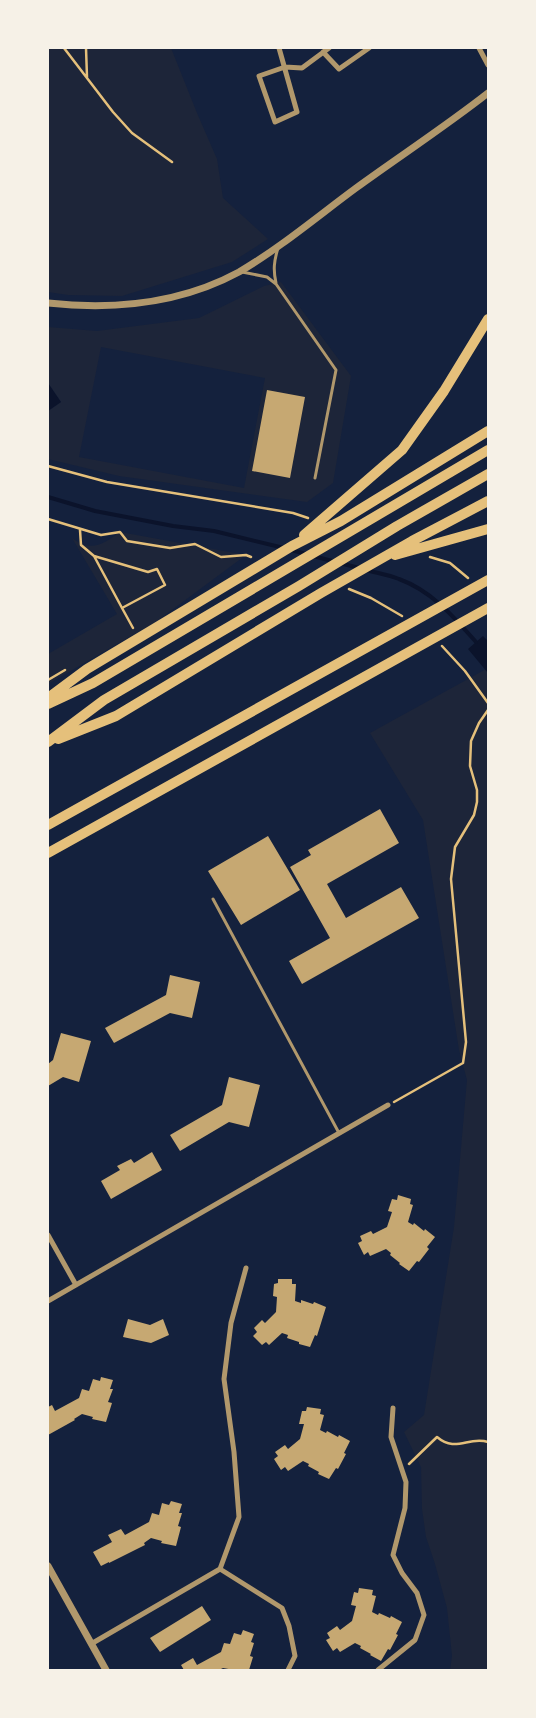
<svg xmlns="http://www.w3.org/2000/svg" width="536" height="1718" font-family="Commissioner,sans-serif">
  <rect width="100%" height="100%" fill="#14213d"/>
  <path fill="#1d2539" fill-rule="evenodd" d="M48 48H171L197 113 217 159 223 198 268 239 232 262 122 296 68 295 48 292Z
    M281 282 351 376 333 483 307 502 119 476 48 459V411L61 402 48 383V327L97 331 199 318 264 286ZM101 347 265 378 244 488 79 457Z
    M120 532 246 555 157 621 48 684V654L117 614 72 538C92 553 103 544 120 532Z
    M488 668V1670H450L452 1656 447 1608 435 1564 426 1537 422 1509 421 1467 404 1432 424 1415 454 1227 467 1080 459 1050 423 820 370 733Z"/>
  <path fill="#0b132b" d="M48 383 61 402 48 411Z
    M483 636 488 641V673L468 649Z"/>
  <g fill="none" stroke-linecap="round" stroke-linejoin="round">
    <path stroke="#0b132b" stroke-width="4" d="M48 497 95 511 173 526 214 531 284 548
      M291 550 306 554
      M313 556 359 568
      M366 570C377 573 389 575 399 579 432 591 454 617 476 642"/>
  </g>
  <path fill="#c6a872" d="M267 390 305 397 290 478 252 471Z
    M380 809 399 843 327 884 346 918 401 887 419 918 302 984 289 961 330 938 290 867 311 855 308 850Z
    M268 836 300 890 241 925 208 871Z
    M170 975 200 982 192 1018 170 1013 114 1043 105 1028 166 995Z
    M61 1033 91 1041 79 1082 63 1077 48 1086V1064L53 1060Z
    M229 1077 260 1085 249 1127 229 1122 180 1151 170 1135 222 1105Z
    M152 1152 162 1170 111 1199 101 1181 120 1170 117 1166 131 1159 134 1163Z
    M398 1195 411 1199 410 1204 413 1205 408 1222 413 1225 414 1223 424 1231 425 1229 435 1237 427 1247 429 1249 419 1262 417 1261 409 1271 399 1264 400 1263 390 1255 391 1253 386 1249 370 1256 368 1252 364 1255 358 1243 362 1241 360 1236 371 1231 373 1234 387 1227 392 1212 388 1211 392 1199 397 1200Z
    M278 1279H292V1284H296L295 1301 301 1303V1300L313 1304 314 1302 326 1307 317 1336 315 1335 310 1347 299 1344V1342L287 1338 288 1335 282 1333 269 1345 266 1342 262 1345 253 1336 257 1332 254 1328 262 1320 265 1323 276 1312 277 1297 273 1296 274 1284 278 1283Z
    M128 1319 150 1325 163 1319 169 1335 151 1343 123 1337Z
    M101 1377 113 1380 110 1389H113L108 1402 112 1403 106 1422 92 1419 93 1417 82 1414 74 1419 75 1420 48 1435V1407L52 1405 55 1411 79 1398 82 1389 89 1391 93 1379 100 1381Z
    M307 1407 321 1409 320 1414 324 1415 320 1430 326 1433 327 1431 338 1437 339 1435 350 1441 344 1453 346 1454 338 1469 336 1468 329 1479 318 1474 319 1472 308 1466 309 1464 303 1461 288 1471 285 1467 281 1470 274 1459 278 1456 275 1452 285 1445 288 1449 300 1439 304 1424H299L302 1411H306Z
    M171 1501 182 1504 179 1513H182L178 1526 181 1527 176 1546 161 1543 162 1541 151 1538 144 1543 145 1545 109 1563V1562L101 1566 93 1552 112 1542 108 1535 121 1529 125 1535 149 1522 152 1513 159 1515 162 1503 169 1505Z
    M359 1588 373 1590 372 1595 376 1596 372 1612 378 1615 379 1613 390 1618 391 1616 402 1622 396 1634 398 1635 390 1650 388 1649 381 1661 370 1655 371 1654 360 1648 361 1646 355 1643 340 1652 337 1648 333 1651 326 1640 330 1638 327 1633 337 1626 340 1630 352 1621 356 1606 351 1605 354 1592 358 1593Z
    M202 1606 211 1620 160 1652 150 1638Z
    M243 1630 254 1634 251 1642 254 1643 250 1656 253 1657 249 1670H234L223 1668 219 1670H184L181 1665 193 1658 197 1665 221 1652 224 1643 230 1644 234 1633 241 1635Z"/>
  <g fill="none" stroke-linecap="round" stroke-linejoin="round">
    <path stroke="#e5c07b" stroke-width="2.5" d="M64 48 113 112 132 133 172 162
      M86 48 87 77
      M48 466 107 482 293 513 308 518
      M48 519 101 535 120 532 127 541 170 548 195 544 221 557 246 555 251 557
      M80 530 81 545 94 556 148 572 157 569 165 585 122 608 94 556
      M430 557 450 563 468 578
      M349 589 371 598 402 616
      M122 608 133 628
      M442 646 465 671 488 703
      M48 680 65 670
      M394 1102 463 1063 466 1042 451 879 455 847 474 815 477 802V790L470 766 471 741 479 723 488 710
      M409 1464 437 1437C456 1453 468 1436 488 1442"/>
    <path stroke="#b1986c" stroke-width="3" d="M242 272 267 277 276 284 336 370 315 478
      M276 283C273 270 274 261 278 248
      M213 899 339 1133"/>
    <path stroke="#b1986c" stroke-width="5" d="M279 48 297 112 275 122 259 76 285 67 302 68 329 48
      M479 48 488 65
      M323 52 339 69 369 48
      M48 1235 76 1285
      M48 1301 388 1105
      M220 1569 239 1517 234 1452 224 1379 231 1323 246 1268
      M91 1644 220 1569 282 1608 289 1626 295 1656 288 1670
      M378 1670 415 1640 424 1615 417 1593 402 1573 393 1555 405 1508 406 1482 391 1437 393 1408"/>
    <path stroke="#b1986c" stroke-width="7" d="M48 303C113 310 180 304 239 272 280 248 318 216 356 188 400 156 446 126 488 93
      M48 1566 106 1670"/>
    <path stroke="#e5c07b" stroke-width="10" d="M304 535 402 450 444 391 488 319
      M395 555 488 529
      M48 698 87 669 292 546 341 521 488 431
      M48 704 93 683 488 450
      M58 739 116 716 321 593 412 541 488 501
      M48 742 104 700 299 586 397 526 488 474"/>
    <path stroke="#e5c07b" stroke-width="10" d="M48 825 488 580
      M48 853 488 608"/>
  </g>
  <rect width="536" height="1718" fill="none" stroke="#f6f1e7" stroke-width="98"/>
</svg>
